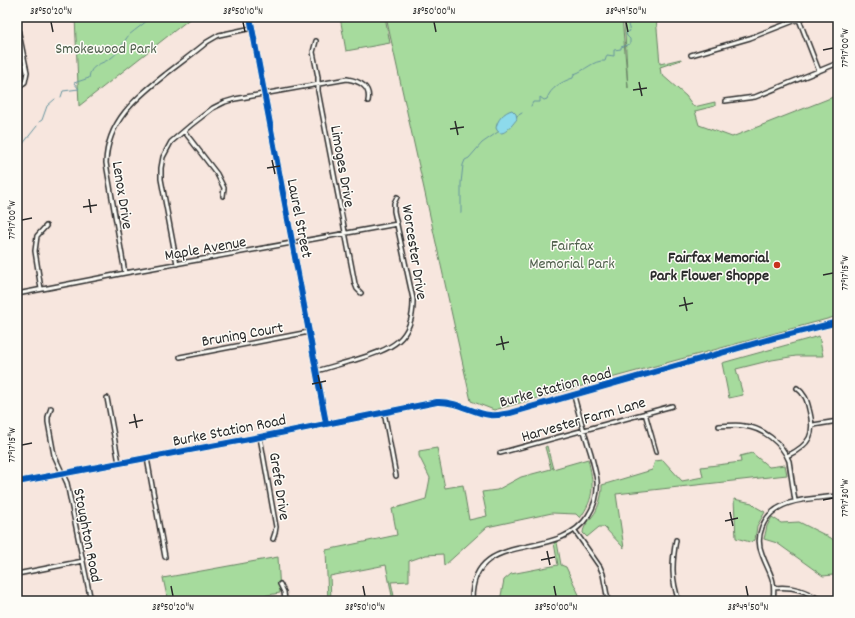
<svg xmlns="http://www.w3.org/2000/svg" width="855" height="618" font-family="Dekko,sans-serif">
  <rect width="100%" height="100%" fill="#f7e6de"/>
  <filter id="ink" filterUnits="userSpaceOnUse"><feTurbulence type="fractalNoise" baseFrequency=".025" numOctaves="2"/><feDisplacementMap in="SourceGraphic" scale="8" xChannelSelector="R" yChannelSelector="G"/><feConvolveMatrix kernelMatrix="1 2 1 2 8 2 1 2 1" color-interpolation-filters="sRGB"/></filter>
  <g filter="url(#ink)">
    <path fill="#a6db9d" stroke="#688364" d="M75 17H192L79 106Z
      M340 17H385L390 43 346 51Z
      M386 17H622L628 88 624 17H656L660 64 681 59V60L660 67 661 74 686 96 694 107 715 102V106L695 111 699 125 732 137 838 95V316L494 410 471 401Z
      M819 336 823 356H796L772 360 736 369 743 395 729 398 722 363Z
      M547 446 553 469 588 459C594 483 595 498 580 518L576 514 552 513 487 527 444 566 443 554 426 555 409 561V581L391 582 395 601H393L386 565 330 576 331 601H328L326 550 397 535 392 509 426 499 430 478 419 456V451L437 448 445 488 463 485 469 520 487 516 482 492 497 490 521 477 551 469 545 447Z
      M752 453 769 467 785 465 787 475 616 494 624 548 604 527H599L587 537 583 533C583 525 593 517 596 511 600 502 602 494 602 485L652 470 655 461 663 460 682 481 703 477 701 467 741 462 740 456Z
      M734 499 752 503 756 507 765 512 757 526 755 540 750 542 736 538Z
      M772 517 781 523 799 522 831 538 838 544V578L833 575 823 576 777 543 764 539 767 526Z
      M557 542 561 565 566 567 582 601H500L504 580 511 574 558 565 554 543Z
      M278 557 280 593 235 601H168L163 578Z"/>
    <path fill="#8ddaeb" stroke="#66949e" d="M512 110 516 114 517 119C512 125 501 141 496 128 497 120 504 112 512 110Z"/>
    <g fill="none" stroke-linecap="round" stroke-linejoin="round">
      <path stroke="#66949e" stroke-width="1" d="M61 97 63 91 79 89 74 83 89 78C90 64 103 64 111 58 119 53 123 42 129 35 136 29 144 24 151 17
        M531 106 533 102H540V97L544 100 547 99C550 88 563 81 573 78L574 74C585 71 593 60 605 61L607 55 614 56V50L621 49V47L630 44V39L627 36 626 33 630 31 628 25 633 17
        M517 116 522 113
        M39 122 42 120 47 106 55 99
        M17 160 22 145 37 126
        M461 213V183L463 165 465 160 469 158 482 143 498 132"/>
      <g stroke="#2b2b2b" stroke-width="6">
        <path id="minor" d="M798 17 819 71
          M17 24 27 72 25 82 17 88
          M316 41 313 52 318 77V91L355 284 357 289 361 293
          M691 55 750 38 804 17
          M725 101 755 97 838 63
          M184 131 217 174 224 188 223 196
          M177 264 161 179V168L163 157 171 142 191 125 213 108 225 102 235 99 347 79C360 81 371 87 368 101
          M125 273 106 163C107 121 136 98 166 74 180 63 194 53 207 42L219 35 252 28
          M41 289 35 251 37 236 46 226
          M17 294 125 273 397 224
          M180 357 309 332
          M316 371C329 368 342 363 355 360 390 349 414 342 413 299L394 211V203L397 197
          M107 398 119 463
          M51 408 48 417V422L54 455 67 483 91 601
          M384 412 396 476
          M645 413 656 452
          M813 425 838 421
          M719 426C728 426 736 424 744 426 763 428 782 443 789 461L795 501
          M260 437 276 527 275 533 273 539
          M500 453 672 406
          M787 456C810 445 816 434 809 409 807 400 805 394 797 388
          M147 458 165 557
          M575 531 600 567 603 574 608 601
          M676 540C672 562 671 580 679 601
          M17 574 83 561
          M280 584 284 592 285 601
          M774 588C795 586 805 591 823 601
          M472 601C471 526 557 564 588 516 595 505 598 493 597 481 596 472 593 463 591 454 585 435 579 415 574 396
          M773 601C776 577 769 574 762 554 758 545 759 535 762 527 774 497 812 499 838 496"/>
      </g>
      <g stroke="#2b2b2b" stroke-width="7">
        <path id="tertiary" d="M250 17 326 423
          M17 482 260 437 437 402C457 401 472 413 490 415 497 416 503 414 510 413L774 338 838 322"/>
      </g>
      <use href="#minor" stroke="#fdfcf7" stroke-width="3"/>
      <use href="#tertiary" stroke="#fdfcf7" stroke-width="4"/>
      <g stroke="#fdfcf7" stroke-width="8">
        <path id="cycleway" d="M250 17 326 423
          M17 482 260 437 437 402C457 401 472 413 490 415 497 416 503 414 510 413L774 338 838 322"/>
      </g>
      <use href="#cycleway" stroke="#0057b8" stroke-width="6"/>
    </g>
  </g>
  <path fill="none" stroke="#2b2b2b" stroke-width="1.5" d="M51 22 53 32M243 22 245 32M434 22 436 32M626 22 628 32M823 50 833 48M639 82 642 96M633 90 647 88M455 121 458 135M450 129 464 127M272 160 275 174M267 168 280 166M89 199 91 213M83 207 97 205M22 220 32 218M823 275 833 273M684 297 687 311M679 306 693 303M501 336 504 350M496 345 509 342M318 375 321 389M312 384 326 381M134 414 137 428M129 423 143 420M22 445 32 443M823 500 833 498M730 512 733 526M725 521 738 518M547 551 550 565M541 560 555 557M171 586 173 596M363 586 365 596M554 586 556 596M746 586 748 596"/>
  <circle fill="#c8321e" stroke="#fdfcf7" stroke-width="1.5" cx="777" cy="265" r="4"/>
  <g text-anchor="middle" stroke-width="3" stroke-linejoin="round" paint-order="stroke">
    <g font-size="16" fill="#50604d" stroke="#fdfcf7">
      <text x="106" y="53">Smokewood Park</text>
      <text x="572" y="250">Fairfax<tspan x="572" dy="18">Memorial Park</tspan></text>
    </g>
    <g font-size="16" fill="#2b2b2b" stroke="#fdfcf7">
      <text transform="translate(344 166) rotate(80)" y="6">Limoges Drive</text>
      <text transform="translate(124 195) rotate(81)" y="6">Lenox Drive</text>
      <text transform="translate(301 218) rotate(79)" y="6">Laurel Street</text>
      <text transform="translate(205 247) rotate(-10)" y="6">Maple Avenue</text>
      <text transform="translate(416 252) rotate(81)" y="6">Worcester Drive</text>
      <text transform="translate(242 333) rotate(-10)" y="6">Bruning Court</text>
      <text transform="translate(555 386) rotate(-15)" y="6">Burke Station Road</text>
      <text transform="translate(583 418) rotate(-16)" y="6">Harvester Farm Lane</text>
      <text transform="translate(229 429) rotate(-11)" y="6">Burke Station Road</text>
      <text transform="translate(281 486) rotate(81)" y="6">Grefe Drive</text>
      <text transform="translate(89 535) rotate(79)" y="6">Stoughton Road</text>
    </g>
    <g font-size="16" font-weight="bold" fill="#2b2b2b" stroke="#fdfcf7" text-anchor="end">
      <text x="769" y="262">Fairfax Memorial<tspan x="769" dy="18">Park Flower Shoppe</tspan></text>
    </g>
  </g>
  <rect width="855" height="618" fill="none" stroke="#fdfcf7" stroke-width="44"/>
  <rect x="22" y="22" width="811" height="574" fill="none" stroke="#2b2b2b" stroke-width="1.5"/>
  <g font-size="10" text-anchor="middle" fill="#2b2b2b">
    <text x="51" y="14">38°50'20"N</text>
    <text x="243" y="14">38°50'10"N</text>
    <text x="434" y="14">38°50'00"N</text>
    <text x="626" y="14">38°49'50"N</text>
    <text transform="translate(844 48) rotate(-90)" y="4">77°17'00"W</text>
    <text transform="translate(11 220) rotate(-90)" y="4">77°17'00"W</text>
    <text transform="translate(844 273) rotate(-90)" y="4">77°17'15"W</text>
    <text transform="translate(11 445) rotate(-90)" y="4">77°17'15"W</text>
    <text transform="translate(844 498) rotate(-90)" y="4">77°17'30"W</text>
    <text x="173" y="610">38°50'20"N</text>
    <text x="365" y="610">38°50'10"N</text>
    <text x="556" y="610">38°50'00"N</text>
    <text x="748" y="610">38°49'50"N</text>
  </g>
</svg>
